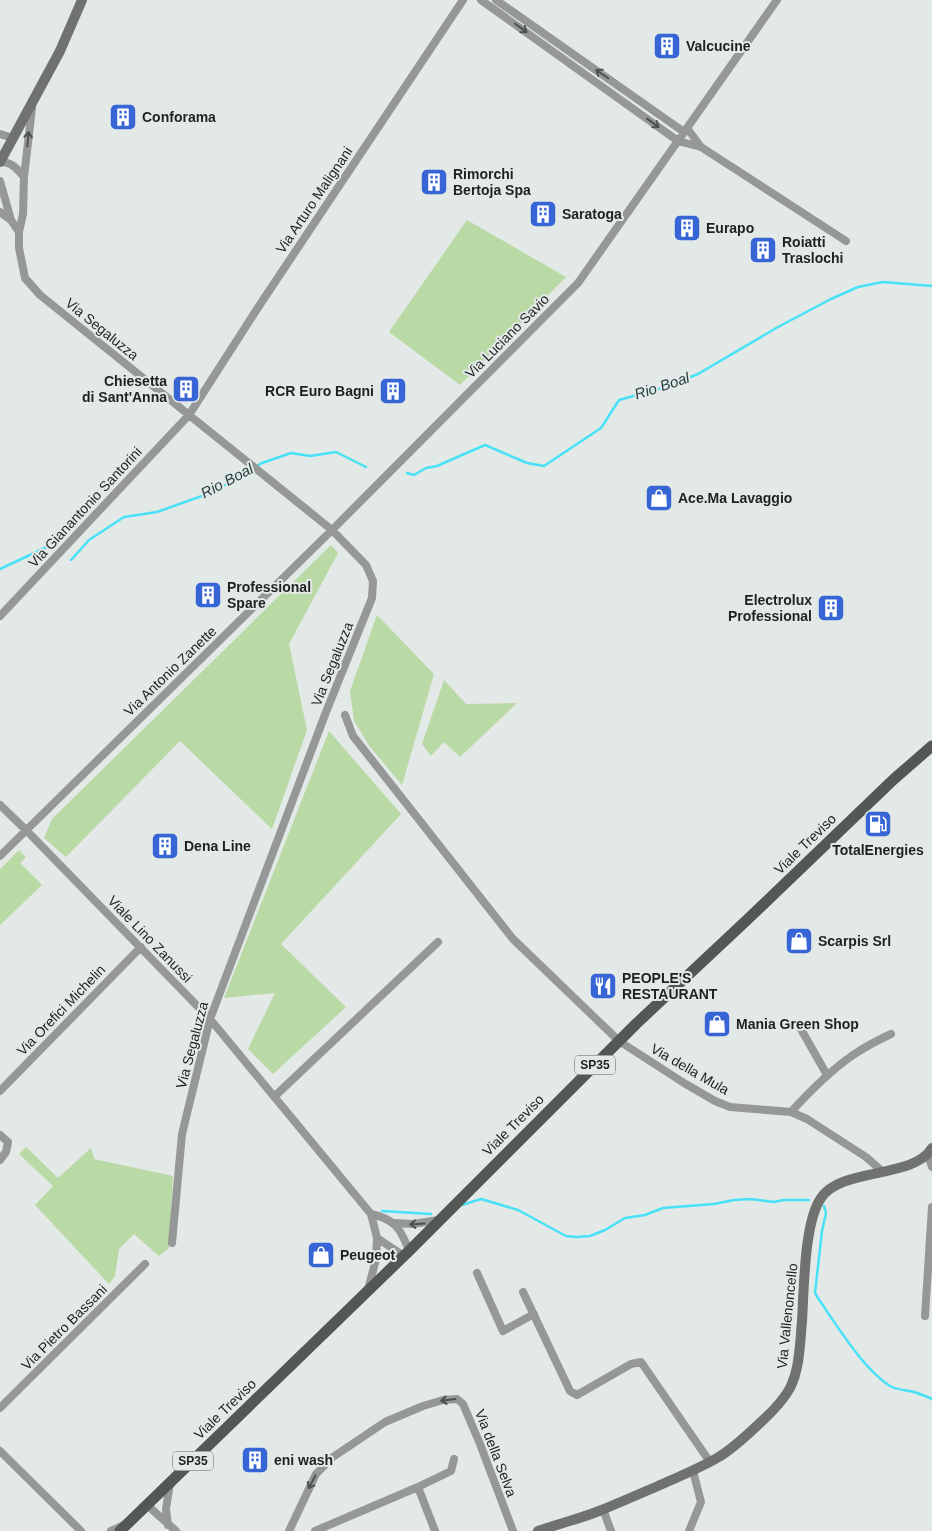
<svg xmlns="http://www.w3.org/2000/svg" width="932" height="1531" font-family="Arial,sans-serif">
  <rect width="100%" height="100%" fill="#e2e9e6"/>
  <path fill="#b9d9a5" d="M467 220 566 277 460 385 389 332Z
    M331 545 338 553 289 644 307 730 272 829 180 741 66 857 44 838 52 819Z
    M377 615 434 674 402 785 370 747 354 721 350 691Z
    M444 680 466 704 517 703 460 757 444 742 431 756 422 744Z
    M329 731 401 814 281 944 346 1007 273 1074 248 1049 275 993 224 998Z
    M19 850 26 857 20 863 42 885 0 925V869Z
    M26 1147 58 1178 91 1148 94 1159 173 1176 169 1248 159 1256 134 1234 119 1249 115 1276 109 1284 35 1205 53 1186 19 1154Z"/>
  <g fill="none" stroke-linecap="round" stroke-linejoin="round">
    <path stroke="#48e1f7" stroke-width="2.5" d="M407 473 414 475 426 468 437 466 485 445 527 463 544 466 601 428 619 400 662 388 698 374 778 327 831 299 858 287 883 282 932 286
      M71 560 89 540 124 517 157 512 213 492 262 463 291 453 310 456 336 452 366 467
      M0 569 49 546
      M462 1205 481 1199 518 1210 566 1236 577 1237 590 1236 605 1230 625 1218 645 1215 663 1208 714 1204 734 1200 751 1199 774 1202 784 1200H809
      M824 1206 826 1213 822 1231 815 1293 818 1298C835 1323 865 1372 892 1387 898 1390 907 1390 914 1392 920 1394 926 1396 932 1399
      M382 1211 431 1214"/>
    <path stroke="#959896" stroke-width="8" d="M481 0 678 141 701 147 846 241
      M496 0 684 132
      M687 128 701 147
      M0 134 13 138
      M0 162C12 162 16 168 24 177L23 214 19 232
      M24 177 32 108
      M0 181 11 220 19 232V248L25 278 40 295 332 530 366 565 373 581 372 598 326 712 210 1019 182 1134 172 1243
      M0 212 11 220
      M0 616 189 415 259 306 463 0
      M345 715 353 736 513 939 619 1041 684 1083 715 1101 730 1107 791 1112 807 1119 866 1157 883 1172
      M0 805 26 830 210 1019 371 1214 377 1238 376 1259 368 1290
      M0 856 332 530 578 283 777 0
      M798 1024 827 1075
      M0 1091 141 947
      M275 1096 438 942
      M791 1112C810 1091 830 1071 853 1055 865 1047 878 1040 891 1034
      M0 1135 8 1142 6 1152 0 1160
      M928 1155 932 1167
      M371 1214C395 1219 401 1229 409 1251
      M395 1223 413 1224 439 1220
      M377 1238 404 1256
      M477 1273 503 1331 534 1314
      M523 1292 570 1391 577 1395 631 1364 641 1362 710 1462
      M925 1316 932 1207
      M0 1408 145 1264
      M0 1451 81 1531
      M418 1487 435 1531
      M147 1505 176 1531
      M603 1509 611 1531
      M168 1525 166 1509 170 1483
      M111 1531 124 1525
      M289 1531 316 1474 333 1457 385 1422 423 1406 443 1400 457 1399 463 1404 480 1444 513 1531
      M315 1531 418 1487 451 1471 454 1459
      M689 1531 701 1502 693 1471"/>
    <path stroke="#6f726f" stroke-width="10" d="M0 162 60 51 82 0
      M538 1531C558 1524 579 1519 599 1511 619 1503 639 1494 658 1486 678 1477 698 1469 717 1458 733 1449 747 1435 761 1422 772 1412 783 1401 790 1388 800 1368 800 1342 802 1321 804 1290 804 1222 821 1198 841 1167 914 1179 932 1148"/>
    <path stroke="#545854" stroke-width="11" d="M120 1531 409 1251 636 1024 749 918 894 779 932 746"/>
  </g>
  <defs><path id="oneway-shaft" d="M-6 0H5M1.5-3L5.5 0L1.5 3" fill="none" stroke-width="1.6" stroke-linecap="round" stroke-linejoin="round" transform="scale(1.25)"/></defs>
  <g stroke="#4e514f">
    <use href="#oneway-shaft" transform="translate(521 28) rotate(36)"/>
    <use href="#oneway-shaft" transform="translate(602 74) rotate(-145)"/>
    <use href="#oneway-shaft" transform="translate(653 123) rotate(36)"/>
    <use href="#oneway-shaft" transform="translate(28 139) rotate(-84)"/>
    <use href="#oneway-shaft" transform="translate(417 1224) rotate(176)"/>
    <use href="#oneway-shaft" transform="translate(448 1400) rotate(173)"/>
    <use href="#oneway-shaft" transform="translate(312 1482) rotate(118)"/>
  </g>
  <defs>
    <g id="building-square" transform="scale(1.4375)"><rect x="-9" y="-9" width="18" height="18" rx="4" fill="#3765d5" stroke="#e2e9e6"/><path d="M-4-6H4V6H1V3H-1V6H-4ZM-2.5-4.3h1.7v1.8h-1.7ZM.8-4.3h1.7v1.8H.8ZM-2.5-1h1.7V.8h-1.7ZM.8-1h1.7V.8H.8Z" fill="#fff"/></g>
    <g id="shop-square" transform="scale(1.4375)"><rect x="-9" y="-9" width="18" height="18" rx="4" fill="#3765d5" stroke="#e2e9e6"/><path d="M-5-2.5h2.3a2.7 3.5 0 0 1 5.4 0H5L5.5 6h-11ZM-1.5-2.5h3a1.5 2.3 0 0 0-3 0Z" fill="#fff"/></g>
    <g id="fuel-square" transform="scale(1.4375)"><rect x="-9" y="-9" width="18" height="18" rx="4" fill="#3765d5" stroke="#e2e9e6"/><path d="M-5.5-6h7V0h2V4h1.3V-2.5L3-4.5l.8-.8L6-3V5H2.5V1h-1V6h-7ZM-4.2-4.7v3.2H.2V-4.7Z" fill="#fff"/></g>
    <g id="restaurant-square" transform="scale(1.4375)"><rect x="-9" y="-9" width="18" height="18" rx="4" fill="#3765d5" stroke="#e2e9e6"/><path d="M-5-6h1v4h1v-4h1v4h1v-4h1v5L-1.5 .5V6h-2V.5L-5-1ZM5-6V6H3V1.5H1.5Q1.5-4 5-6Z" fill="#fff"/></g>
  </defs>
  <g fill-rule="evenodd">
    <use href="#building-square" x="667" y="46"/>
    <use href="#building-square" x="123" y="117"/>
    <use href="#building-square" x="434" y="182"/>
    <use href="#building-square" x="543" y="214"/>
    <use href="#building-square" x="687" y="228"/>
    <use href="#building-square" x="763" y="250"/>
    <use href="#building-square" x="186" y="389"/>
    <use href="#building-square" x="393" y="391"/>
    <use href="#shop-square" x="659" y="498"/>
    <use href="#building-square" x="208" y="595"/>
    <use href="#building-square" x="831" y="608"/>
    <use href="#fuel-square" x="878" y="824"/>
    <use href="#building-square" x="165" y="846"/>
    <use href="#shop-square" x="799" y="941"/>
    <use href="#restaurant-square" x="603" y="986"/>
    <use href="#shop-square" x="717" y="1024"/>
    <use href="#shop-square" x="321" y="1255"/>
    <use href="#building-square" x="255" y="1460"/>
  </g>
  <g text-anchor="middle" stroke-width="4" stroke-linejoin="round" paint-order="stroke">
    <g fill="#e2e9e6" stroke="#5a5d5b" stroke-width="1">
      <rect x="575" y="1055.5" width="40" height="19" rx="4"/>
      <rect x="173" y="1451.5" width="40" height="19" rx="4"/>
    </g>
    <g font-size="12" font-weight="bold" fill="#1f2120">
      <text x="595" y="1069">SP35</text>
      <text x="193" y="1465">SP35</text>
    </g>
    <g font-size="14" font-weight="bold" fill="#1f2120" stroke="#e2e9e6" text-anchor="start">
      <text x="686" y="51">Valcucine</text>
      <text x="142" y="122">Conforama</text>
      <text x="453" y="179">Rimorchi<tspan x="453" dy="16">Bertoja Spa</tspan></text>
      <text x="562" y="219">Saratoga</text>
      <text x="706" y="233">Eurapo</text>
      <text x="782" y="247">Roiatti<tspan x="782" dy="16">Traslochi</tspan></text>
      <text x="167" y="386" text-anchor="end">Chiesetta<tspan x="167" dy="16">di Sant'Anna</tspan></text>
      <text x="374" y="396" text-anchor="end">RCR Euro Bagni</text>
      <text x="678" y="503">Ace.Ma Lavaggio</text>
      <text x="227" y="592">Professional<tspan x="227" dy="16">Spare</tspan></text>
      <text x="812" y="605" text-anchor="end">Electrolux<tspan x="812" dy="16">Professional</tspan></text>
      <text x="184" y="851">Dena Line</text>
      <text x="878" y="855" text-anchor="middle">TotalEnergies</text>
      <text x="818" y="946">Scarpis Srl</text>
      <text x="622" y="983">PEOPLE'S<tspan x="622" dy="16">RESTAURANT</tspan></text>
      <text x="736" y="1029">Mania Green Shop</text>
      <text x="340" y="1260">Peugeot</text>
      <text x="274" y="1465">eni wash</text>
    </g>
    <g font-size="14" fill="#1f2120" stroke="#e2e9e6">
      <text transform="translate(314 200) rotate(-56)" y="5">Via Arturo Malignani</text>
      <text transform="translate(102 329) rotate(39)" y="5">Via Segaluzza</text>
      <text transform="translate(507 336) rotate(-45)" y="5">Via Luciano Savio</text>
      <text transform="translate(85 507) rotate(-47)" y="5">Via Gianantonio Santorini</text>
      <text transform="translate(332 664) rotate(-68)" y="5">Via Segaluzza</text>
      <text transform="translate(170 671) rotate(-44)" y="5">Via Antonio Zanette</text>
      <text transform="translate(805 844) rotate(-44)" y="5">Viale Treviso</text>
      <text transform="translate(150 939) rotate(46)" y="5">Viale Lino Zanussi</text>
      <text transform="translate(61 1010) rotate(-46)" y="5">Via Orefici Michelin</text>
      <text transform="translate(192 1045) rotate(-75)" y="5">Via Segaluzza</text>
      <text transform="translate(690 1069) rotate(30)" y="5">Via della Mula</text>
      <text transform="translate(513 1125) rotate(-45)" y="5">Viale Treviso</text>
      <text transform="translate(787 1316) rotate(-84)" y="5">Via Vallenoncello</text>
      <text transform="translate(64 1327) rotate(-45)" y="5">Via Pietro Bassani</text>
      <text transform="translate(225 1409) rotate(-44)" y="5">Viale Treviso</text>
      <text transform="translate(496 1453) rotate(69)" y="5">Via della Selva</text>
    </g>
    <g font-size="15" font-style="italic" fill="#253e42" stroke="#e2e9e6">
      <text transform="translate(662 386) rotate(-18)" y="5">Rio Boal</text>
      <text transform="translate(227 481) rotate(-28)" y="5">Rio Boal</text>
    </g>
  </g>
</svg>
